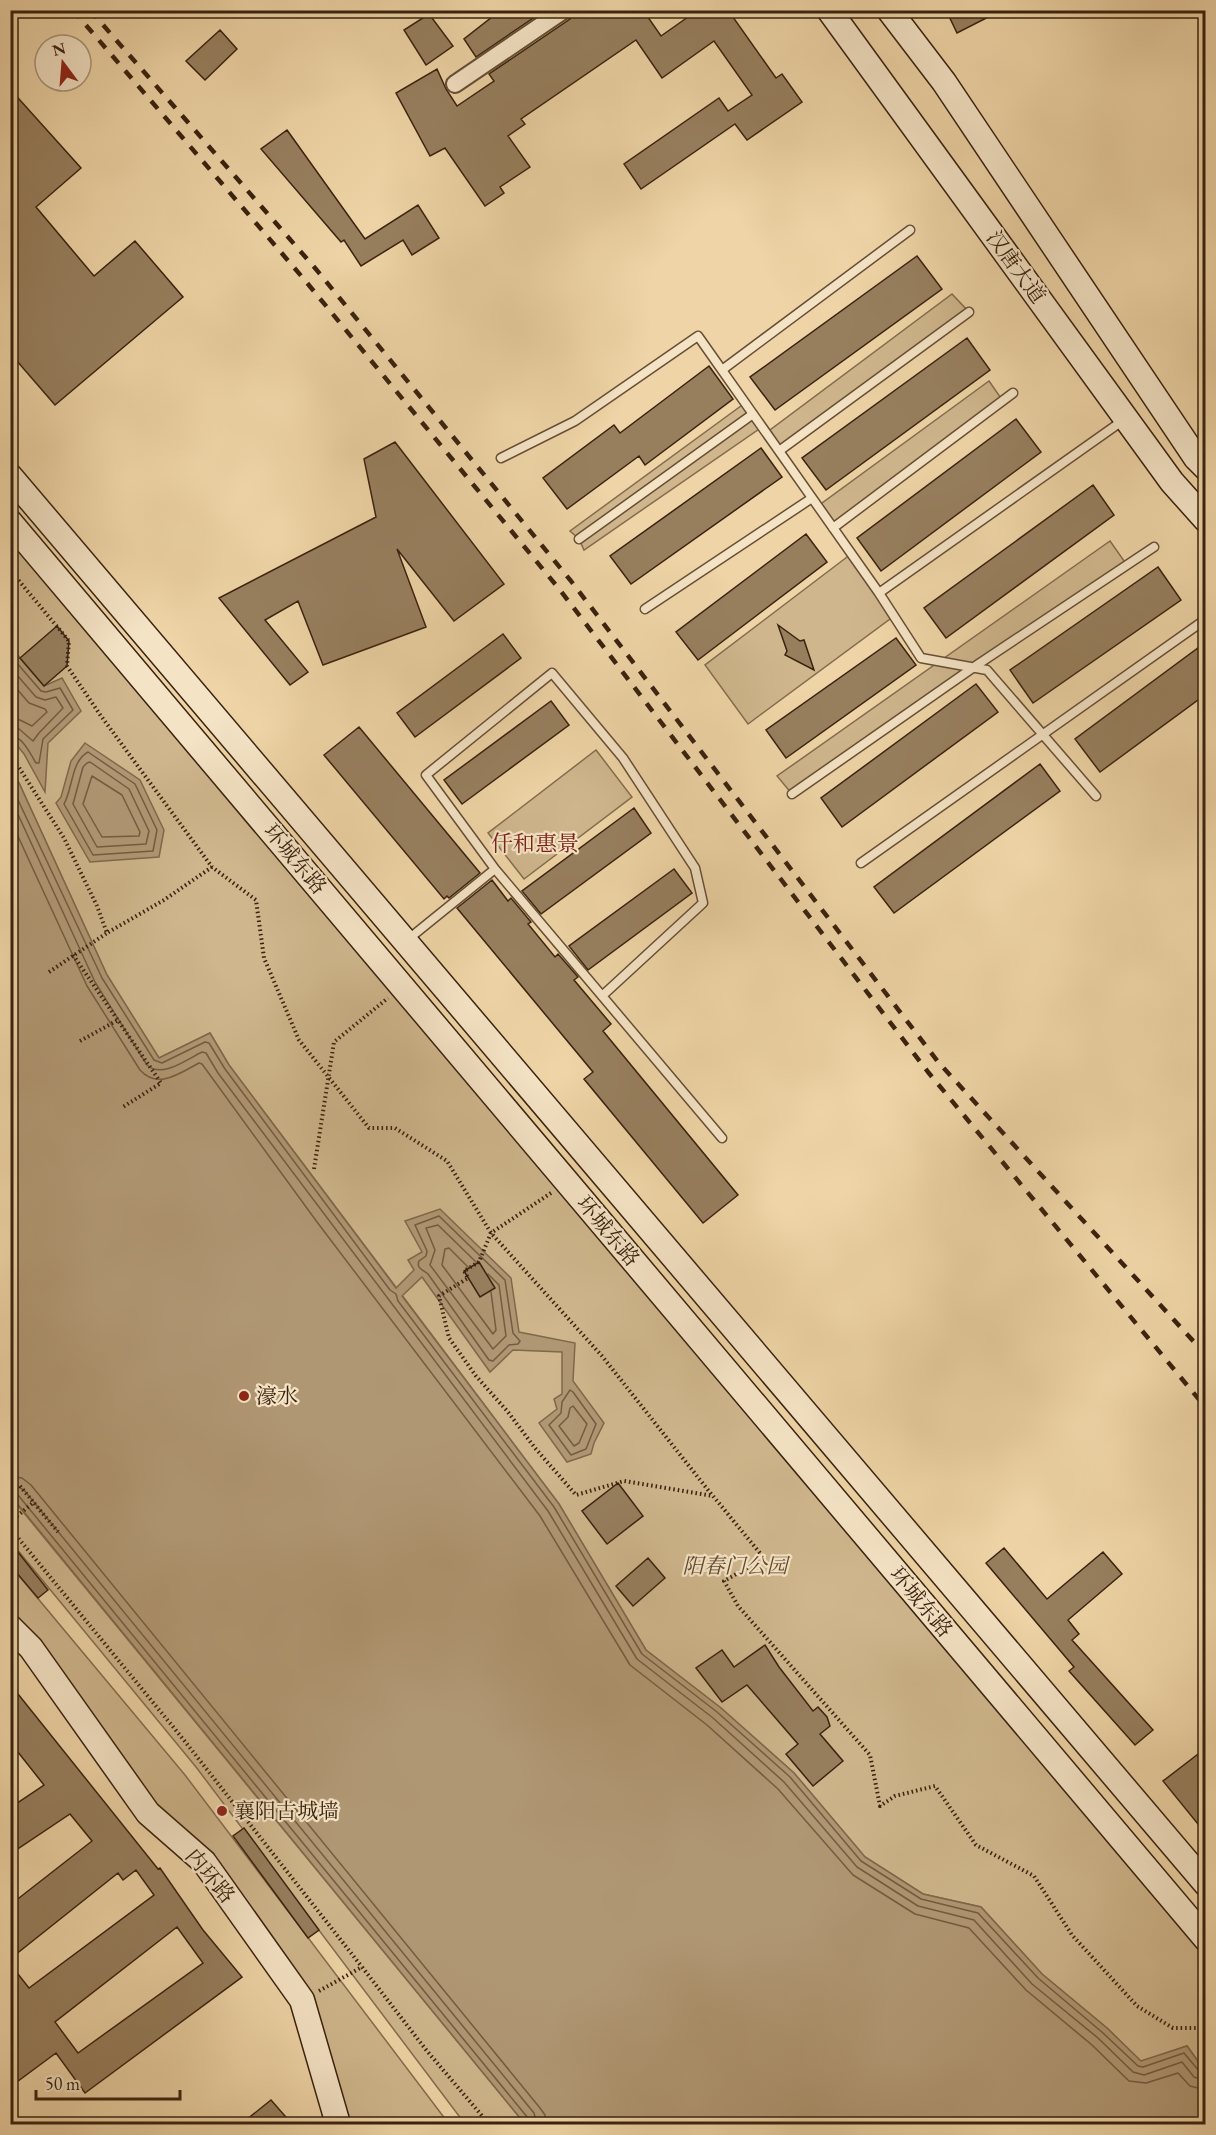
<svg xmlns="http://www.w3.org/2000/svg" width="1216" height="2135" font-family="'EB Garamond','Noto Serif SC',serif">
  <rect width="100%" height="100%" fill="#eed4a6"/>
  <filter id="stains"><feTurbulence type="fractalNoise" baseFrequency=".00333" numOctaves="4"/><feColorMatrix values="0 0 0 0 .2 0 0 0 0 .09 0 0 0 0 .02 0 0 0 .5 -.17"/></filter>
  <radialGradient id="worn" r=".72"><stop offset=".6" stop-color="#630" stop-opacity="0"/><stop offset="1" stop-color="#630" stop-opacity=".3"/></radialGradient>
  <path fill="#cfb68c" stroke="#846c4e" stroke-width="1.5" d="M952 294 969 312 779 451 766 433Z
    M989 381 1003 401 833 528 818 506Z
    M745 403 762 427 584 550 579 539 570 531Z
    M10 522 1205 1939V2071L1187 2046 1141 2062 1107 2028 1042 1974 981 1907 923 1894 865 1857 794 1773 721 1708 646 1650 559 1504 229 1065 210 1033 159 1058 107 975 19 783 11 774Z
    M1110 541 1127 565 792 794 777 776Z
    M851 554 894 616 748 724 705 665Z
    M596 750 632 797 524 879 488 833Z
    M10 1496 525 2124H465L196 1767 11 1542Z
    M10 1565 185 1775 449 2124H338L302 2000 11 1627Z"/>
  <path fill="#b09773" stroke="#80684b" stroke-width="1.5" d="M10 646 44 686 62 678 81 711 48 743 45 792 24 754 11 738Z
    M85 743 140 780 164 830 159 857 90 862 56 803 61 797 71 761Z
    M10 774 19 783 107 975 159 1058 210 1033 229 1065 396 1288 414 1270 408 1260 422 1252 405 1221 440 1209 511 1278 519 1332 575 1343 573 1381 604 1423 594 1443 591 1454 567 1462 539 1423 557 1409 554 1399 562 1394V1352L513 1350 490 1372 422 1277 402 1296 559 1504 646 1650 721 1708 794 1773 865 1857 923 1894 981 1907 1042 1974 1107 2028 1141 2061 1187 2046 1205 2071V2124H525L11 1496Z"/>
  <g fill="none" stroke-linecap="round" stroke-linejoin="round">
    <path stroke="#745c41" stroke-width="1.5" d="M10 655 41 691 46 692 60 688 73 710 43 739 39 763H36C30 753 23 737 10 735
      M10 667 36 697 45 700 56 697 63 708 39 733 33 741 19 729 10 727
      M10 681 29 703 45 709 47 712 32 726 20 720 10 718
      M88 752 135 784 157 830 153 851 93 855 64 804C73 788 71 761 88 752Z
      M90 762 129 789 149 831 146 844 97 847 73 804 83 767 87 763Z
      M92 776 122 795 140 832 139 836 102 837 83 804Z
      M10 783 102 978 154 1060 162 1063 205 1042 209 1043 225 1069 390 1290 396 1294 398 1301 554 1507 642 1654 717 1712 790 1777 861 1861 921 1899 978 1913 1038 1978 1103 2033 1138 2066 1143 2067 1184 2053 1199 2071 1206 2073
      M10 797 95 982 147 1065C162 1079 187 1059 202 1052L206 1053 218 1073 548 1511 637 1659 713 1718 784 1782 857 1867 918 1906 974 1920 1032 1984 1098 2038 1133 2072 1144 2075 1182 2062 1194 2077 1206 2081
      M10 819 87 986 140 1070C158 1090 180 1073 199 1063L202 1064 317 1222 540 1516 630 1665 707 1725 778 1789 853 1875 915 1914 969 1928 1026 1990 1092 2045 1129 2081 1146 2083 1178 2073 1190 2086 1206 2090
      M439 1216 505 1280 513 1333 520 1341 518 1344 509 1345 493 1361 489 1360 428 1274C424 1270 416 1269 419 1261L426 1256 427 1251 415 1225Z
      M476 1262 438 1225 426 1228 435 1250 430 1265 493 1349 506 1336 499 1285 488 1274
      M468 1267 449 1248 445 1249 442 1265 493 1334 496 1330 491 1292
      M570 1390 573 1392 596 1424 586 1449 571 1455 549 1425 561 1413 562 1402Z
      M573 1406 587 1424 579 1443 574 1446 559 1426 568 1417 570 1408Z
      M10 1476 22 1478 31 1485 540 2108 545 2115 546 2124
      M10 1485 17 1486 24 1490 534 2113 537 2124
      M10 1493 18 1495 528 2118 529 2124"/>
  </g>
  <path fill="#977f5e" stroke="#39220f" stroke-width="1.5" fill-rule="evenodd" d="M501 10H545L476 57 464 39Z
    M574 10H643L661 36 698 10H728L776 78 782 74 802 102 747 140 735 124 641 189 624 164 719 98 728 111 752 95 714 41 662 78 636 40 521 119 525 124 508 136 530 167 500 187 504 193 485 206 445 148 430 156 396 93 437 69 446 89 457 106 494 81 489 74 570 19Z
    M946 10H1002L957 33Z
    M429 14 453 46 426 65 404 30Z
    M220 30 237 49 205 80 186 61Z
    M10 89 81 168 36 207 94 276 135 241 183 297 55 405 10 353Z
    M287 130 365 239 418 205 439 238 412 255 403 240 361 266 344 240 341 242 261 149Z
    M917 256 942 289 775 410 750 377Z
    M967 338 990 370 826 490 802 458Z
    M709 366 733 399 645 465 639 456 567 509 543 478 614 425 620 433Z
    M1016 419 1041 452 881 571 857 538Z
    M395 442 504 584 454 621 397 549 426 627 323 665 298 601 265 620 308 672 290 685 219 598 376 517 364 459Z
    M761 448 782 477 631 584 610 556Z
    M1093 485 1114 515 946 638 924 608Z
    M806 534 827 562 698 660 676 632Z
    M1158 567 1181 600 1033 703 1010 670Z
    M778 625 800 641 804 640 814 670 785 655 787 651Z
    M57 626 69 641 67 666 44 686 20 658Z
    M503 634 521 658 415 737 397 713Z
    M896 638 916 665 786 758 766 730Z
    M1206 642V694L1100 772 1075 739Z
    M976 684 998 712 842 827 821 798Z
    M551 701 569 725 462 804 444 780Z
    M359 727 480 873 449 898 447 896 444 899 324 755Z
    M1040 764 1060 791 894 913 874 887Z
    M634 808 651 833 541 914 522 891Z
    M674 869 692 893 588 970 569 946Z
    M492 880 508 901 511 898 531 922 528 924 555 957 558 954 578 977 574 980 611 1024 603 1031 738 1195 703 1223 584 1079 593 1072 457 908Z
    M479 1262 495 1288 480 1297 464 1271Z
    M618 1483 643 1516 607 1544 582 1511Z
    M10 1542 48 1590 38 1598 10 1565Z
    M1004 1548 1047 1599 1103 1552 1122 1574 1068 1620 1079 1634 1072 1640 1153 1730 1135 1745 1069 1671 1074 1667 986 1563Z
    M648 1558 665 1578 633 1606 616 1586Z
    M765 1645 779 1667 813 1711 818 1707 827 1717 830 1726 820 1734 843 1761 813 1786 786 1754 798 1744 747 1685 722 1702 696 1668 722 1650 734 1667Z
    M10 1684 158 1869 160 1868 203 1930 242 1977 85 2093 56 2053 10 2087V1964L29 1988 154 1895 136 1870 123 1880 118 1873 10 1959V1905L92 1841 70 1814 10 1854V1808L44 1785 10 1742ZM177 1927 203 1963 78 2053 55 2022Z
    M1206 1748V1834L1163 1781Z
    M244 1828 319 1930 308 1938 233 1836Z
    M271 2100 292 2124H241Z"/>
  <g fill="none" stroke-linecap="round" stroke-linejoin="round">
    <g stroke="#664e35" stroke-width="11">
      <path id="lane" d="M722 370 910 230
        M779 451 969 312
        M501 458 575 421 698 336 879 593
        M833 528 1013 393
        M579 539 753 414
        M645 609 812 498
        M792 794 974 667 1154 547
        M1096 796 987 670 921 658 879 593 1125 419
        M861 863 1206 619
        M495 869 426 775 552 673 623 758 695 868 703 903 602 996
        M406 941 495 869 722 1138"/>
    </g>
    <g stroke="#664e35" stroke-width="20">
      <path id="street" d="M455 84 564 10"/>
    </g>
    <g stroke="#39220f" stroke-width="27">
      <path id="secondary" d="M829 10 1172 482 1206 520
        M889 10 944 82 1196 458 1206 468
        M10 476 1206 1884
        M10 522 1206 1939
        M10 1627 31 1648 148 1813 204 1862 302 2000 338 2124"/>
    </g>
    <path stroke="#39220f" stroke-width="4" stroke-dasharray="1.5 3" stroke-linecap="butt" d="M10 570 69 641 67 666 101 716 212 867 256 900 264 958 299 1040 369 1128H395L447 1161 491 1233 602 1356 712 1495
      M10 758 18 766 64 838 97 906 107 933 164 900 212 867
      M73 955 161 1083 123 1107
      M49 972 107 933
      M80 1041 118 1020
      M314 1169 334 1042 388 998
      M551 1193 491 1233 479 1262 464 1271 468 1278 439 1296 449 1338 476 1376 508 1412 535 1448 576 1495 624 1481 713 1496 764 1558 724 1581 738 1606 870 1755 880 1806 895 1796 935 1786 976 1845 1034 1876 1072 1935 1137 2006 1173 2028H1206
      M20 1486 58 1532
      M10 1522 34 1502
      M10 1528 183 1739 362 1967
      M319 1991 362 1967 427 2051 489 2124"/>
    <use href="#lane" stroke="#f4e3c5" stroke-width="8"/>
    <use href="#street" stroke="#f4e3c5" stroke-width="16"/>
    <use href="#secondary" stroke="#f4e3c5" stroke-width="24"/>
    <path stroke="#39220f" stroke-width="4.5" stroke-dasharray="10 10" stroke-linecap="butt" d="M73 10 303 278 560 590 928 1072 1206 1408
      M90 10 315 268 571 581 939 1063 1206 1355"/>
  </g>
  <g fill="#8f2418" stroke="#f4e3c5" stroke-width="2">
    <circle cx="244" cy="1396" r="6"/>
    <circle cx="222" cy="1811" r="6"/>
  </g>
  <g text-anchor="middle" stroke-width="4.5" stroke-linejoin="round" paint-order="stroke">
    <g font-size="21" fill="#39220f" stroke="#f4e3c5">
      <text transform="translate(1016 267) rotate(54)" y="7">汉唐大道</text>
      <text transform="translate(295 859) rotate(50)" y="7">环城东路</text>
      <text transform="translate(608 1231) rotate(50)" y="7">环城东路</text>
      <text transform="translate(921 1602) rotate(50)" y="7">环城东路</text>
      <text transform="translate(210 1876) rotate(50)" y="7">内环路</text>
    </g>
    <g font-size="21" fill="#39220f" stroke="#f4e3c5" text-anchor="start">
      <text x="256" y="1403">濠水</text>
      <text x="234" y="1818">襄阳古城墙</text>
    </g>
    <g font-size="21" font-style="italic" fill="#5e472e" stroke="#f4e3c5">
      <text x="735" y="1573">阳春门公园</text>
    </g>
    <g font-size="22" fill="#7a1f14" stroke="#f4e3c5">
      <text x="535" y="851">仟和惠景</text>
    </g>
  </g>
  <rect width="1216" height="2135" fill="none" stroke="#eed4a6" stroke-width="36"/>
  <rect x="12" y="12" width="1192" height="2111" fill="none" stroke="#39220f" stroke-width="3"/>
  <rect x="18" y="18" width="1180" height="2099" fill="none" stroke="#39220f" stroke-width="1.5"/>
  <g transform="translate(63 63) rotate(344)"><circle r="28" fill="#f4e3c5" stroke="#a9967c" stroke-width="1.5"/>
  <path d="M0-4.5L10 22L0 15L-10 22Z" fill="#8f2418"/>
  <text y="-9" font-size="16" font-weight="bold" text-anchor="middle" fill="#39220f">N</text>
  </g>
  <path d="M36 2090v9h144v-9" fill="none" stroke="#39220f" stroke-width="3"/>
  <text x="45" y="2090" font-size="18" fill="#39220f" stroke="#f4e3c5" stroke-width="4.5" paint-order="stroke">50 m</text>
  <rect width="100%" height="100%" filter="url(#stains)"/>
  <rect width="100%" height="100%" fill="url(#worn)"/>
</svg>
